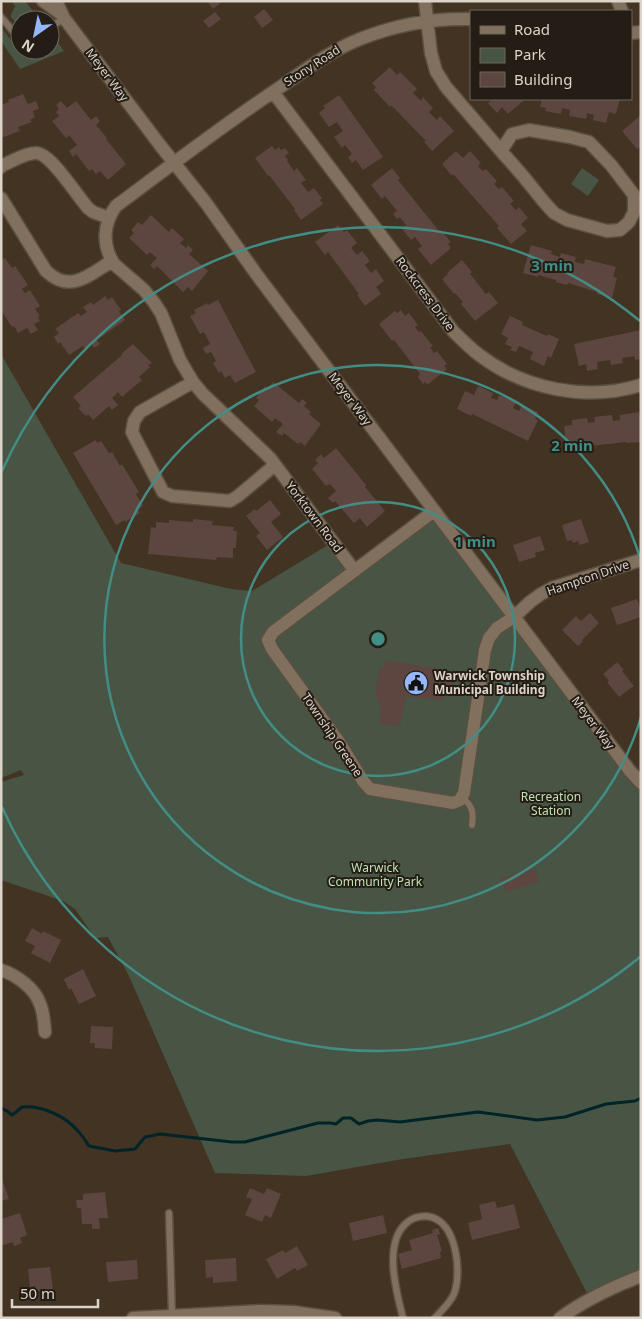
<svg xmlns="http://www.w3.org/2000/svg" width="642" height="1319" font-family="'Noto Sans',sans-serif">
  <rect width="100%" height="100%" fill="#423323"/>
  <path fill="#485544" d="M11 1H25L36 15 38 20H20V28L11 17V15L15 6Z
    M1 27 13 43 20 47V50H50V38L53 36 64 51 20 69 1 41Z
    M582 168 599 180 588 196 571 184Z
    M1 354 121 563 231 589 252 591 333 542 354 570 434 511 641 783V1277L590 1299 510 1144 403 1159 306 1176 215 1173 129 976 108 937 95 938 75 909 63 901 1 880V782L24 775 21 770 1 778Z"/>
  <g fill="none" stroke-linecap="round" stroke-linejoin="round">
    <path stroke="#002427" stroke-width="3" d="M1 1108 7 1111 12 1115 15 1113 22 1107C41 1105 65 1116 77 1130 82 1135 85 1140 89 1146L115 1151 135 1149 145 1137 160 1134 232 1142H245L318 1123H330L336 1124 343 1118H351L359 1124 368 1121 377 1120 400 1122 478 1112 537 1120 565 1117 606 1104 635 1101 641 1098"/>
  </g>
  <path fill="#5d463f" d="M207 1H223L213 9Z
    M264 9 273 20 262 28 254 17Z
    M215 12 221 19 209 28 203 21Z
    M390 67 397 75 400 72 417 89 413 93 421 101 423 97 433 108 429 112 437 120 440 116 454 131 432 151 424 142 426 141 391 105 390 107 374 90 376 87 372 83Z
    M23 94 28 104 36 101 39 109 33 111 35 117 30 120 32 122 18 127 20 131 1 138V105L9 102 8 100Z
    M339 95 383 157 363 170 356 160 352 163 348 157 352 154 345 145 342 148 334 137 343 131 337 122 329 127 319 113 325 108 323 106Z
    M491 99H523L524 100 508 114 502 107 497 113 488 103 492 100Z
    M542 99H620L616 114 609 112 606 123 593 120 594 115 587 113 586 119 569 116 570 110 562 108 561 114 545 111 546 108 540 107Z
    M61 101 67 108 76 101 91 120 96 116 100 121 96 125 107 138 106 139 126 164 108 180 100 171 96 174 92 169 89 171 76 154 73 157 69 151 77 145 69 135 66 138 52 121 59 116 56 112 59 109 56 105Z
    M641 115V147L637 149 622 131Z
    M272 146 275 150 279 147 281 150 285 148 289 153 285 156 288 160 287 161 294 171 297 168 306 180 301 183 308 192 314 188 322 198 320 200 323 204 301 220 294 210 295 209 269 175 268 176 255 158Z
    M456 151 463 158 470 151 481 163 478 166 483 171 486 169 497 181 494 184 499 189 502 187 514 201 510 204 516 210 519 207 528 218 521 224 527 231 511 244 497 228 499 226 453 174 452 176 442 164Z
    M392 168 400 178 398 180 439 231 441 230 451 242 448 244 451 248 431 265 418 249 422 246 415 237 411 240 402 229 406 225 400 217 397 219 393 214 397 211 385 196 382 199 371 185Z
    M151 215 169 232 172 228 184 239 180 243 186 248 188 245 193 250 189 254 208 271 192 291 188 287 183 292 157 266 154 269 150 265 157 258 150 252 147 255 129 238 134 233 131 230 138 222 142 225Z
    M338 225 344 232 347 230 357 243 351 248 357 255 362 251 370 261 365 265 371 273 376 269 384 281 376 287 381 294 365 306 357 295 359 294 328 252 325 255 315 242Z
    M531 245 552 251 551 254 560 257 561 253 576 257 575 262 584 264 585 259 616 267 613 277 617 278 612 298 597 294V292L568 283 567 285 556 282V280L538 275V277L523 273Z
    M5 258 12 268 15 266 28 285 22 289 25 293 30 290 40 306 35 309 40 316 38 317 40 321 34 324 38 330 31 334 27 328 18 333 14 326 12 327 1 310V260Z
    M462 260 472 272 470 274 486 294 489 292 498 303 475 321 461 304 463 302 455 293 454 294 442 279 448 274 447 273Z
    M105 296 108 300 112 297 121 310 119 311 125 320 97 340 100 344 94 348 91 344 85 349 83 346 69 355 60 342 58 344 54 337 59 333 55 329 78 313 81 316 87 312 83 307 91 302 93 305Z
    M218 300 256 372 235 383 230 375 225 378 221 371 219 373 213 363 216 361 211 352 206 354 203 348 210 344 204 332 200 334 190 316 196 313 194 310 207 303 208 305Z
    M401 310 405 316 409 313 418 325 415 327 419 332 421 331 433 346 430 347 434 353 437 351 447 364 444 366 447 369 427 385 426 382 423 384 418 377 420 374 394 340 392 341 379 324 395 311 397 313Z
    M510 316 523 322 522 325 547 336 548 334 559 339 551 358 548 356 544 366 530 359 533 352 519 346 516 352 510 350 512 347 505 344 508 338 501 334Z
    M641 330V359L635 360 634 356 622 358 623 363 611 365 610 360 597 362 598 369 587 371 586 364 579 366 574 344Z
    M133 344 152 363 148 365 150 367 139 377 142 380 122 397 118 392 112 398 118 405 112 410 109 406 93 420 88 414 86 416 78 408 81 406 73 397 122 355 121 354Z
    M273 382 299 403 302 399 307 403 304 406 311 412 309 414 321 424 305 446 300 442 298 444 284 433 282 436 276 432 283 424 275 418 272 422 254 406 259 400 256 398 265 386 268 389Z
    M478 386 493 393 491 398 497 400 499 395 516 402 513 408 519 411 522 405 538 412 535 419 538 420 528 441 472 414 471 416 457 409 465 391 474 395Z
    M639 412 641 421V442L626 443V442L582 447V450L567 452 564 426 572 425V420L587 418 588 423 595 422 594 417 612 415 613 421 620 420V415Z
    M96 440 97 443 101 441 109 453 112 452 120 466 122 464 139 492 136 494 143 506 138 510 140 513 125 522V520L116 525 73 453Z
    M336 448 366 485 365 487 385 511 367 527 360 518 354 523 335 501 333 503 328 498 336 491 330 484 326 486 312 469 318 463 315 460 321 454 324 458Z
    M270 500 281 514 271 522 283 537 267 550 256 536 260 533 246 516 255 509 256 511Z
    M193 519 213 521 212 525 234 527 233 531H237L236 548H233V558L217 557 216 560 148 554 151 527 156 528V522L169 523V520L193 522Z
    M581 519 589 542 580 545 578 541 573 543 572 540 567 541 562 525Z
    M540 536 545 550 535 553 536 557 519 562 513 545Z
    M637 599 641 610V617L617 625 611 608Z
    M590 613 599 623 582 640 583 641 578 646 562 630 576 616 581 621Z
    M385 660 457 672 452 695 444 694 443 701 406 696 400 726 379 724 381 705 378 704 379 698 375 697 379 667 384 668Z
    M617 662 624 670 622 671 634 686 619 697 607 682 609 681 603 674Z
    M535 868 539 882 506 892 501 878Z
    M32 928 42 934 43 931 61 940 50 963 31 953 35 946 25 941Z
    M83 969 96 996 79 1004 71 988 69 990 64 979Z
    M91 1026 113 1027 112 1049 95 1048V1043H90Z
    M1 1176 9 1199 1 1201Z
    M250 1188 264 1194 267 1188 281 1194 271 1218 265 1215 262 1222 245 1215 252 1199 246 1197Z
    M105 1192 108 1218H99L100 1229H92V1224H82L81 1208H77L76 1200H83V1194Z
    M495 1201 497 1208 514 1204 520 1228 472 1240 468 1223 482 1219 479 1205Z
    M20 1213 27 1235 20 1238 22 1243 14 1246 13 1242 1 1246V1219Z
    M383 1215 387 1233 353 1241 349 1223Z
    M438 1228 440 1234 437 1235 442 1251 440 1252 441 1258 402 1269 398 1254 412 1250 409 1240 433 1233 432 1230Z
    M297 1246 308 1265 297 1271 295 1268 277 1279 266 1259 283 1250 285 1253Z
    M236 1258 237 1281 213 1283V1277L206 1278 205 1260Z
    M137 1260 138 1279 108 1282 106 1262Z
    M50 1267 53 1289 36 1291 35 1286 30 1287 28 1269Z"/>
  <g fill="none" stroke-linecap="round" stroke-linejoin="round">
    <g stroke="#5a4f40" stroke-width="9">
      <path id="service" d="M1 17 12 30 20 37
        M50 28 64 18
        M462 797C472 806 474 811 472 825
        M169 1213 172 1315
        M403 1318C396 1291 382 1240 409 1221 414 1217 424 1215 431 1217 457 1224 462 1273 454 1294 450 1303 442 1310 435 1318"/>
    </g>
    <g stroke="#5a4f40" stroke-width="15">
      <path id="minor" d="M43 1 61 14
        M56 1 64 18 160 145 206 203 257 275 630 771 641 783
        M425 1 431 53 436 71 446 87 501 151
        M618 1 622 11
        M631 33 641 32
        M273 92 453 331C461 339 469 347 478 354 523 389 586 402 641 385
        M529 130 570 137 589 142 611 165 634 195V212L629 222 620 230 607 231 567 220 554 213 544 202 523 176 501 151 512 134Z
        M1 167 3 165C13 161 25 153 36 153 51 153 77 196 88 208L93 212 109 218
        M1 198 46 271C70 294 89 275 112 261
        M193 382 140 412 134 421 132 432 163 492 172 496 230 501 238 496 275 465
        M434 511 273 632 268 640 272 649 339 742 363 781 370 789 453 803 460 800 464 793 485 650 489 638 497 628 514 617 530 602 541 594 552 588 641 560
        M354 570 270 458 203 394 193 382 180 360 161 313 153 301 144 290 114 264C102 245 103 224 116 206 170 166 223 125 279 88 305 70 330 51 360 39 395 25 433 18 471 19
        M1 970C16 975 35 988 40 1004 44 1013 44 1023 45 1032
        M133 1318 260 1311 293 1312 335 1318
        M560 1318C585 1300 612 1287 641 1276"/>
    </g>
    <use href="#service" stroke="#81705e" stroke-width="6"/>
    <use href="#minor" stroke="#81705e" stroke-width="12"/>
  </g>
  <g fill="none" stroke="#428d85" stroke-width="2.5">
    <circle cx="378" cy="639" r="137"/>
    <path d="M641 717A274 274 0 1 1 641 561"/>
    <path d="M640 957A412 412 0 0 1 2 807M2 471A412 412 0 0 1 640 321"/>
  </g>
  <defs>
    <g id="civic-disc" transform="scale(1.25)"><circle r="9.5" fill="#94b7fd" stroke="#231d15"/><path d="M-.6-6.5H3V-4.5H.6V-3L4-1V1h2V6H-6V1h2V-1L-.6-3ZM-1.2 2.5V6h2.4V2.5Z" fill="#111"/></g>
  </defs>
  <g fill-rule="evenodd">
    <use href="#civic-disc" x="416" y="683"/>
  </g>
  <g text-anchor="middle" stroke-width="4" stroke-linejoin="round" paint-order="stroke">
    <g font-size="12" fill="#dcd3c9" stroke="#231d15">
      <text transform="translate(312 66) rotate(-33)" y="4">Stony Road</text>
      <text transform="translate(107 75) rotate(53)" y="4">Meyer Way</text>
      <text transform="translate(425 294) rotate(53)" y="4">Rockcress Drive</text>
      <text transform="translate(350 399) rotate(53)" y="4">Meyer Way</text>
      <text transform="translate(314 517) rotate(53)" y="4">Yorktown Road</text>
      <text transform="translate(588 578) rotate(-19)" y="4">Hampton Drive</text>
      <text transform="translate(593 723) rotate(53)" y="4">Meyer Way</text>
      <text transform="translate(332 735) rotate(56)" y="4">Township Greene</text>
    </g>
    <g font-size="12" font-weight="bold" fill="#dcd3c9" stroke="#231d15" text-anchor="start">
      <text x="434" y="680">Warwick Township<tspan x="434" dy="14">Municipal Building</tspan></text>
    </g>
    <g font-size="12" fill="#c0e2b4" stroke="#231d15">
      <text x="551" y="801">Recreation<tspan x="551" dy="14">Station</tspan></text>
      <text x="375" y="872">Warwick<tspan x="375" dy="14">Community Park</tspan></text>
    </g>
  </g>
  <circle cx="378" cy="639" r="8" fill="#428d85" stroke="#231d15" stroke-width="2.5"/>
  <g font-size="15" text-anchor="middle" font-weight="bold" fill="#428d85" stroke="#231d15" stroke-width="4" stroke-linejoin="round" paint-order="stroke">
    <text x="552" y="271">3 min</text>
    <text x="572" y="451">2 min</text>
    <text x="475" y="547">1 min</text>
  </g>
  <rect width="642" height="1319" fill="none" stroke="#dcd3c9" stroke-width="5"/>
  <rect x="470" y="10" width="162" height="90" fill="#231d15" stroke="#6d665d"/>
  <rect x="480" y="26" width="25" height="8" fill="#81705e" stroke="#6d665d"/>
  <text x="514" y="35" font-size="15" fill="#dcd3c9">Road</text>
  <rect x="480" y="48" width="25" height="15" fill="#485544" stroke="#6d665d"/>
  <text x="514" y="60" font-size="15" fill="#dcd3c9">Park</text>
  <rect x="480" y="72" width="25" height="15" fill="#5d463f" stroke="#6d665d"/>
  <text x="514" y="85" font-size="15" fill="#dcd3c9">Building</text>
  <g transform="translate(35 35) rotate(213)"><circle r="24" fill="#231d15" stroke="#6d665d"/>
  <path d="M0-4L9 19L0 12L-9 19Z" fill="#94b7fd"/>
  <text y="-8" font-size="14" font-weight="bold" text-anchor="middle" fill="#dcd3c9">N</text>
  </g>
  <path d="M12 1299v8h86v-8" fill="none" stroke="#dcd3c9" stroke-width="2.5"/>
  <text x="20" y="1299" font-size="15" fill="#dcd3c9" stroke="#231d15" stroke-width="4" paint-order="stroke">50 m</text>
</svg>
